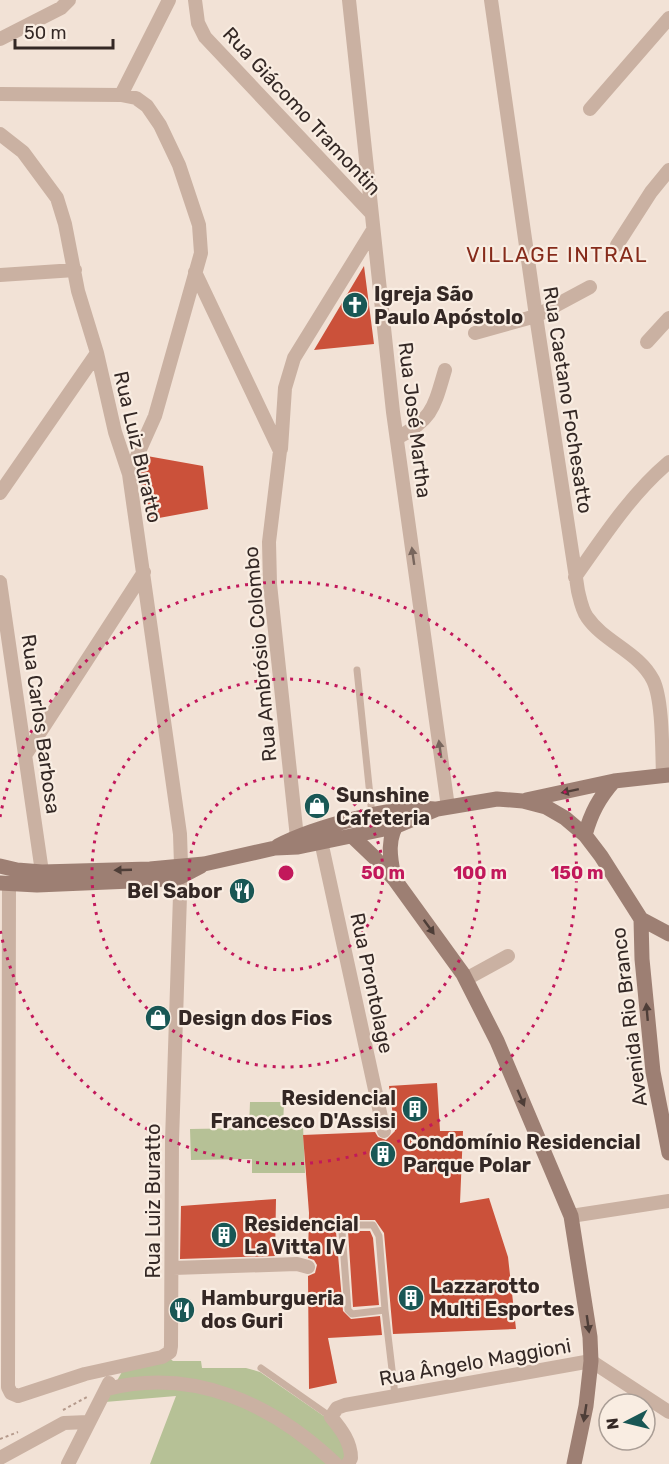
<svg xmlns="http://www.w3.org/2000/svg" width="669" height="1464" font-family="Rubik,sans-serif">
  <rect width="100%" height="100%" fill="#f2e2d6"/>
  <path fill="#b6c196" d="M250 1102H284L283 1127 303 1126 305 1173H252V1159L191 1160 190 1129 249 1128Z
    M167 1356 173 1361H201L202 1368H246L260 1372 328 1419 355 1464H150L176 1396 105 1402 123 1370Z"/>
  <path fill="#cb513a" d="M364 266 374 344 314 350Z
    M147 456 203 466 208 509 148 520 139 473Z
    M437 1083 440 1131H463L460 1203 489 1198 508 1257 516 1329 393 1334 384 1233 375 1220H345L338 1224 336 1232 343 1311 351 1319 380 1316 382 1335 328 1338 337 1383 309 1389 308 1276 315 1273 317 1265 314 1260 308 1258 309 1213 303 1135 375 1132 378 1137 386 1140 395 1131 389 1086Z
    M276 1199 275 1256 180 1259 181 1206Z
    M348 1231H370L373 1238 379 1305 353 1307Z"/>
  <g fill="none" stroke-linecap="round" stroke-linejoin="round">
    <path stroke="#b59a8c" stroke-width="2" stroke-dasharray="3 3" stroke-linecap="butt" d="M63 1410 87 1397
      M0 1439 18 1432"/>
    <path stroke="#cab1a2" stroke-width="7" d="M357 670 372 815
      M385 1310 352 1314 348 1310 342 1232 343 1227 347 1225H373L379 1236 385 1310 395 1395
      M261 1368 331 1417"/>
    <path stroke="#cab1a2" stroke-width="14" d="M195 0 198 23 205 37 372 214
      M349 0 393 412 448 807
      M491 0 536 316 578 591C580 599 582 610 587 617 604 642 639 652 653 680 663 700 662 752 663 776
      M0 39 61 8 69 0
      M0 94 121 95 136 98 147 106 160 125 179 165 199 225 201 253 155 416 129 474
      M121 95 169 0
      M590 109 669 18
      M0 134 23 152 57 198 65 224 78 291 97 353 115 432 129 474 180 834 181 865 172 1141 171 1346 170 1352 162 1357 85 1374 18 1396 11 1393 8 1387 9 884
      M617 245 651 192 669 170
      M195 272 280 451 269 542 270 584 298 847
      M0 275 75 270
      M475 333 536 316 590 287
      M647 342 669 318
      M397 438C433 419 434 407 445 370
      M281 449 285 388 294 358 373 230
      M0 493 97 353
      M575 577C604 536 631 494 669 462
      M0 582 42 872
      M26 754 144 572
      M319 832 384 1131
      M466 979 508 956
      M571 1216 669 1201
      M173 1268 297 1264 308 1267
      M107 1389C194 1367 273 1404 336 1464
      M0 1458 64 1423 88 1422
      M68 1464 109 1383
      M348 1464 351 1458C351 1442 341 1429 331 1417L337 1408 345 1405 591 1361 669 1412"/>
    <path stroke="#9d7f73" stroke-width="15" d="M526 800 614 781 669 775
      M585 835C591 813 599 798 614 781
      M352 836 374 857 395 880 463 974 497 1041 571 1216 590 1337 591 1361 586 1406 574 1464
      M278 846C312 828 397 804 434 809
      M0 866 17 870 42 872 150 869 204 864 275 848 298 847 394 827 437 809 497 799 523 801 546 807 565 818 585 835 601 856 641 919 642 959 653 1072 669 1153
      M394 877C390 858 386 837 400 820
      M0 883 37 885 155 880 180 877 201 866
      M641 919 669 934"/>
  </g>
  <defs><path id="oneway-solid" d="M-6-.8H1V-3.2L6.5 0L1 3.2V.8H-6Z" transform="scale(1.5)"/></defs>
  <g fill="#78665d">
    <use href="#oneway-solid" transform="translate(413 556) rotate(-98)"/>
    <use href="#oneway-solid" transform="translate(440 749) rotate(-98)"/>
  </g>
  <g fill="#4e3e38">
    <use href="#oneway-solid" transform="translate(570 791) rotate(168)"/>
    <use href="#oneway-solid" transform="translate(123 870) rotate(178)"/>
    <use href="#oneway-solid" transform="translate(429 927) rotate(54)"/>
    <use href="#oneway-solid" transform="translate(647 1012) rotate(-95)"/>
    <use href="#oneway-solid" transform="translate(521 1098) rotate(67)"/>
    <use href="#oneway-solid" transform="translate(588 1324) rotate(82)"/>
    <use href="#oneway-solid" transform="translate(585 1413) rotate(99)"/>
  </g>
  <g fill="none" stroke="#c2185b" stroke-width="3" stroke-dasharray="3 6">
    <circle cx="286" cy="873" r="97"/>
    <circle cx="286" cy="873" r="194"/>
    <path d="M0 817A291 291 0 1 1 0 929"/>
  </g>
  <defs>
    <g id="church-disc" transform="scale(1.35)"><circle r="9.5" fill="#195755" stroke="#f9ede2"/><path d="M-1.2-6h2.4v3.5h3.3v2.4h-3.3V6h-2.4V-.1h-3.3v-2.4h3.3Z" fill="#fff"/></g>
    <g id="shop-disc" transform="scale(1.35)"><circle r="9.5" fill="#195755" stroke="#f9ede2"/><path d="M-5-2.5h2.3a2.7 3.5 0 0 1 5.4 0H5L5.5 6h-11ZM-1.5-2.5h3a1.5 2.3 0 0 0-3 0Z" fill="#fff"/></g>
    <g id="restaurant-disc" transform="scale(1.35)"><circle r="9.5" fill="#195755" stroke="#f9ede2"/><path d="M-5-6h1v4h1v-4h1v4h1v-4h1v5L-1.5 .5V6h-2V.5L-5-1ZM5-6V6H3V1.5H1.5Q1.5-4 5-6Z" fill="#fff"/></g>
    <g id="building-disc" transform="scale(1.35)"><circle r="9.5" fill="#195755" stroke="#f9ede2"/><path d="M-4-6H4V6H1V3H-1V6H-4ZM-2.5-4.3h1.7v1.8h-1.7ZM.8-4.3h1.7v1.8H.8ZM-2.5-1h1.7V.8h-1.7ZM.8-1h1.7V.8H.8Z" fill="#fff"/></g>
  </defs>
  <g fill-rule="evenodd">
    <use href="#church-disc" x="355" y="305"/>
    <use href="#shop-disc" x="317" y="806"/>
    <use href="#restaurant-disc" x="242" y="891"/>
    <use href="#shop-disc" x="158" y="1018"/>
    <use href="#building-disc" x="415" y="1109"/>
    <use href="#building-disc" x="383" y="1154"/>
    <use href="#building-disc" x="224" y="1235"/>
    <use href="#building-disc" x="411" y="1298"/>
    <use href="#restaurant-disc" x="182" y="1310"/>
  </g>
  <g text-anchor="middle" stroke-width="4.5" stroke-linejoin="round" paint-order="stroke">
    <g font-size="20" fill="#342825" stroke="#f9ede2">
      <text transform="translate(302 111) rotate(47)" y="7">Rua Giácomo Tramontin</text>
      <text transform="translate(568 400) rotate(81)" y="7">Rua Caetano Fochesatto</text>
      <text transform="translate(415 420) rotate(83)" y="7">Rua José Martha</text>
      <text transform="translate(138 447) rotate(77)" y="7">Rua Luiz Buratto</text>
      <text transform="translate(260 654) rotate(-95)" y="7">Rua Ambrósio Colombo</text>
      <text transform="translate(41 724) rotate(82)" y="7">Rua Carlos Barbosa</text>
      <text transform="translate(372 983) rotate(78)" y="7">Rua Prontolage</text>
      <text transform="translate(629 1017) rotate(-97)" y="7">Avenida Rio Branco</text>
      <text transform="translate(153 1201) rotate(-90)" y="7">Rua Luiz Buratto</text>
      <text transform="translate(475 1362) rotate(-10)" y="7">Rua Ângelo Maggioni</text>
    </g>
    <g font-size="20" font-weight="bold" fill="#342825" stroke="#f9ede2" text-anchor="start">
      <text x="374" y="301">Igreja São<tspan x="374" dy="23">Paulo Apóstolo</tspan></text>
      <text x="336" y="802">Sunshine<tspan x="336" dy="23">Cafeteria</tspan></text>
      <text x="222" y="898" text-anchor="end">Bel Sabor</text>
      <text x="178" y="1025">Design dos Fios</text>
      <text x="396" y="1105" text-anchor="end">Residencial<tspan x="396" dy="23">Francesco D'Assisi</tspan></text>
      <text x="403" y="1149">Condomínio Residencial<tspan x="403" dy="23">Parque Polar</tspan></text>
      <text x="244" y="1231">Residencial<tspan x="244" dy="23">La Vitta IV</tspan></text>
      <text x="430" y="1293">Lazzarotto<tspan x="430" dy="23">Multi Esportes</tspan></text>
      <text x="201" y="1305">Hamburgueria<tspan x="201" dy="23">dos Guri</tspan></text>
    </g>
    <g font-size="21" letter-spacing="1.5" fill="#862b1b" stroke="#f9ede2">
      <text x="557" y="262">VILLAGE INTRAL</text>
    </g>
  </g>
  <circle cx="286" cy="873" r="9" fill="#c2185b" stroke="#f9ede2" stroke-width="3"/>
  <g font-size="18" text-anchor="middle" font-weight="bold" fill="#c2185b" stroke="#f9ede2" stroke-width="4.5" stroke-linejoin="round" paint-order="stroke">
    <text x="383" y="879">50 m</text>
    <text x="480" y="879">100 m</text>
    <text x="577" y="879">150 m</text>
  </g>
  <g transform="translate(627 1422) rotate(263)"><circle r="28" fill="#f9ede2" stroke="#aa9e96" stroke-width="1.5"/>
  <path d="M0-4.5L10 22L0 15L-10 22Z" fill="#195755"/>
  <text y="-9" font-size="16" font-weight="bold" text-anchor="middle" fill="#342825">N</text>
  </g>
  <path d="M15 39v9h98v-9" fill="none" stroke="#342825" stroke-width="3"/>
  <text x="24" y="39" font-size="18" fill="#342825" stroke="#f9ede2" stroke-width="4.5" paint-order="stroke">50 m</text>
</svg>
